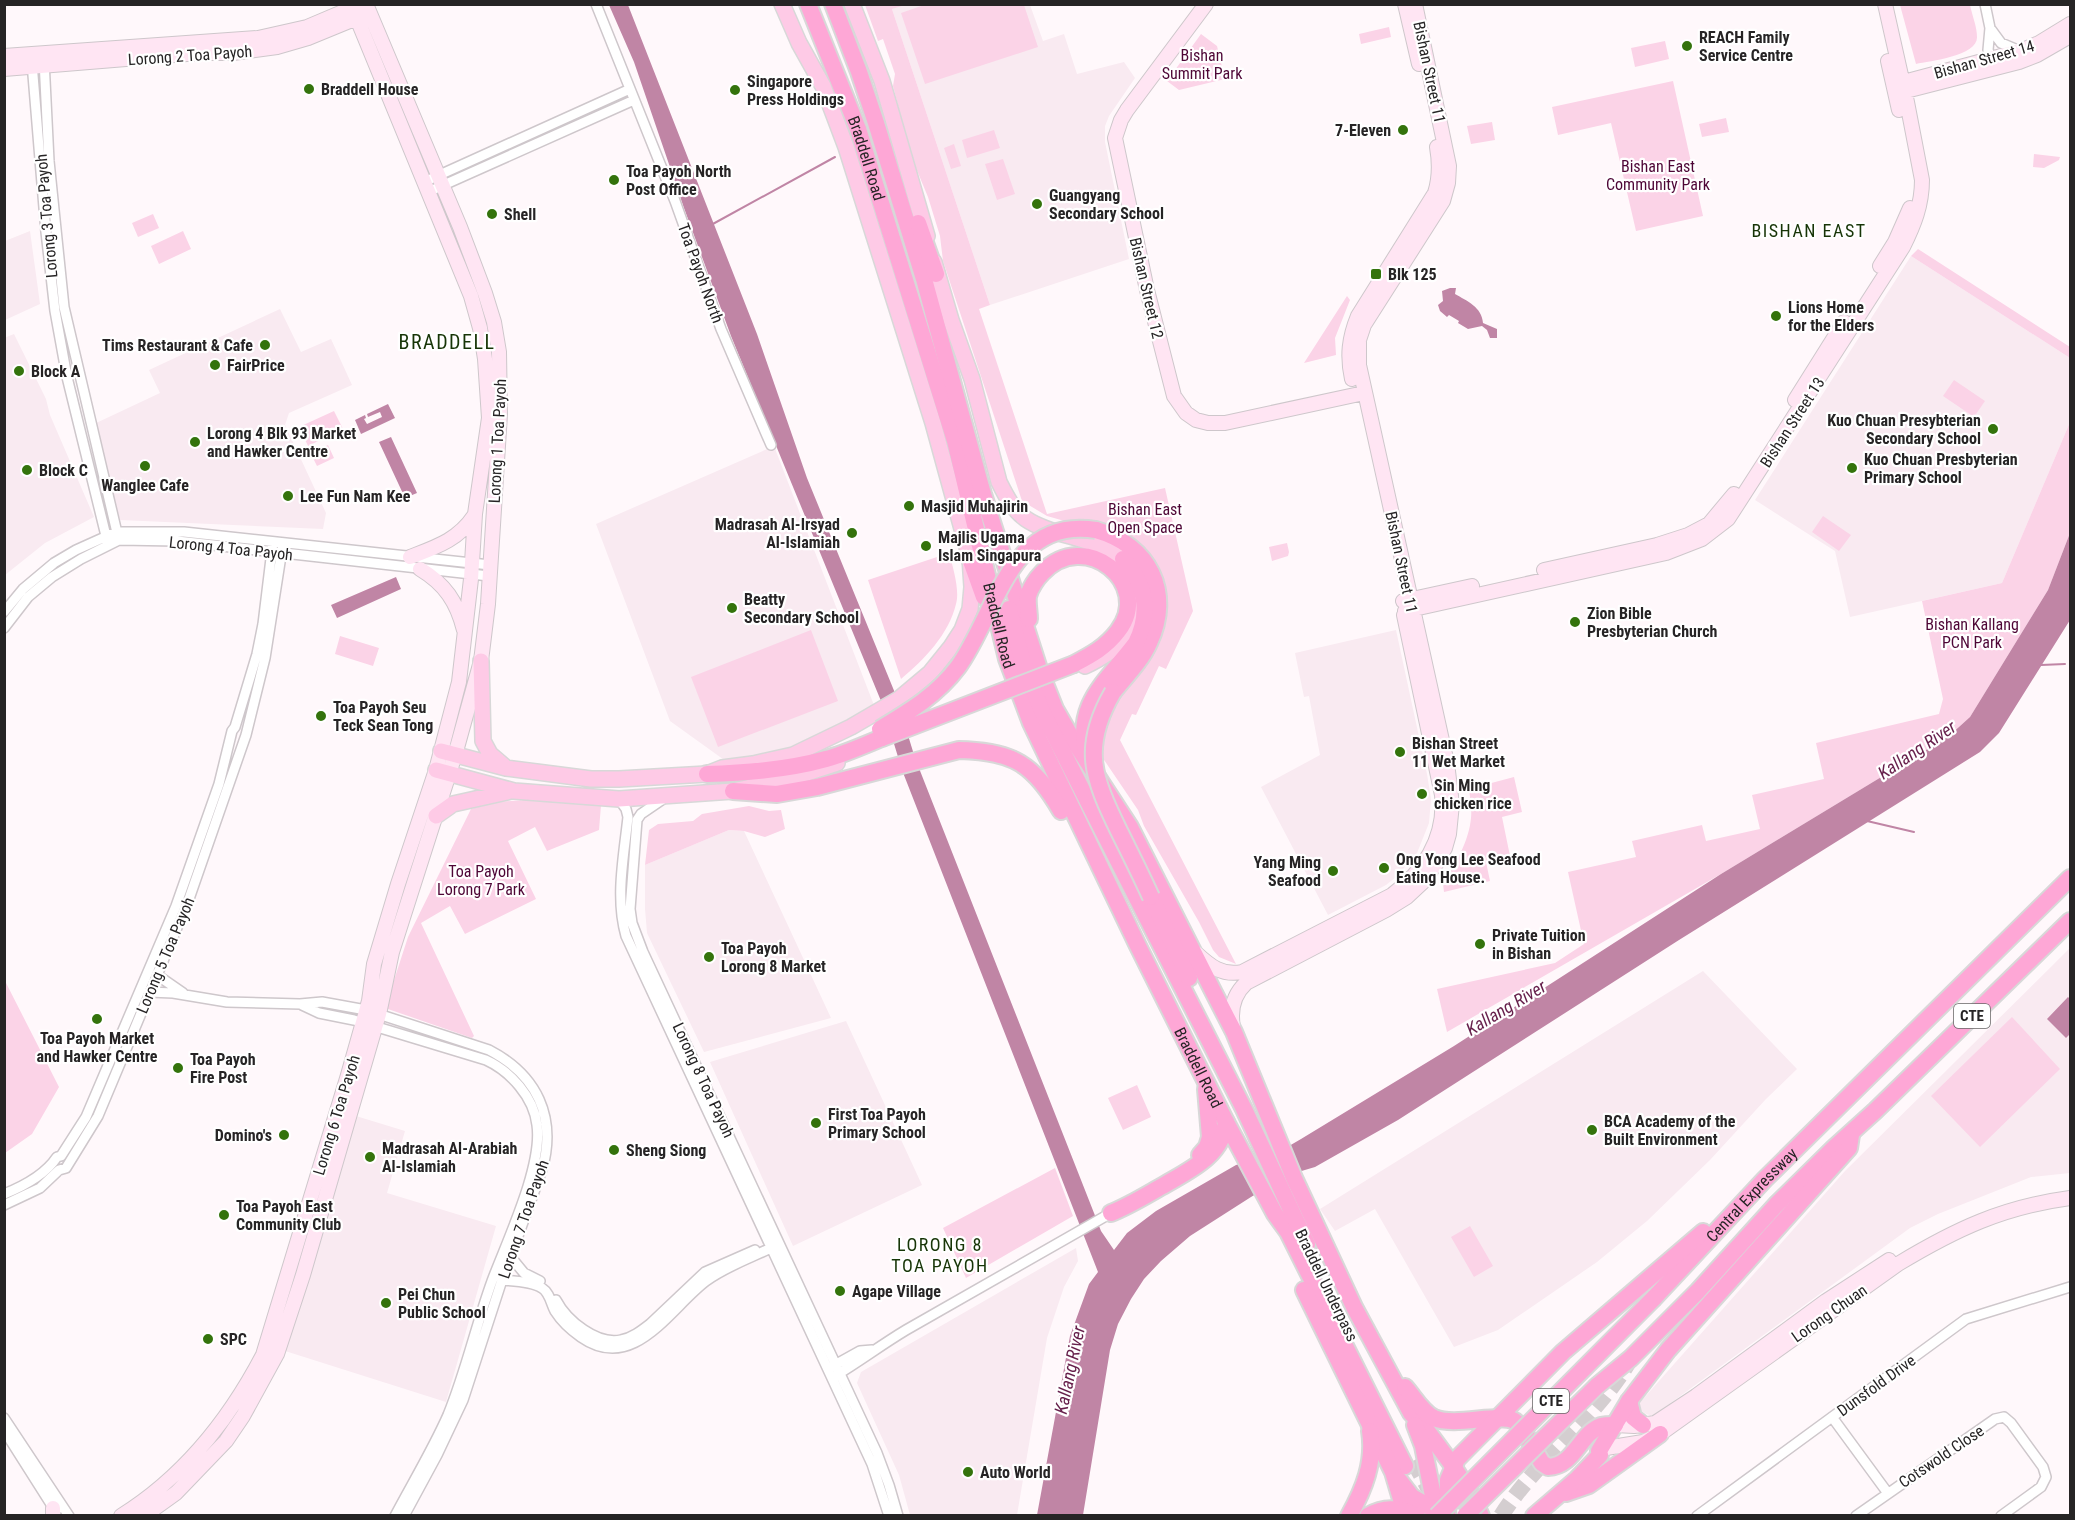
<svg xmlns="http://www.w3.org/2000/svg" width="2075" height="1520" font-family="'Roboto Condensed',sans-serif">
  <rect width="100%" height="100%" fill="#fff8fb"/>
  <path fill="#f9eaf1" d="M905 4 1030 5 1043 41 1064 34 1077 74 1124 62 1135 78 1109 116 1105 126V142L1129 259 990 305 892 9Z
    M30 231 40 304 5 320V241Z
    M1911 256 2070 358V422L2002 583 1850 617 1835 551 1755 500Z
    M280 309 301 352 331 339 352 385 289 413 285 425 326 513 323 529 120 520 94 424 160 393 149 370Z
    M14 334 46 399 50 415 94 517 45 543 5 575 4 338Z
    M774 446 877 713 787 750 727 762 670 721 596 524Z
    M1396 630 1427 774 1431 799 1429 823 1417 853 1396 877 1386 885 1328 915 1261 787 1320 755 1309 696 1304 697 1295 653Z
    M729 830 744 831 831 1018 704 1052 647 933 645 909V865Z
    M2070 948V1173L2031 1177 1938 1214 1910 1228 1653 1416 1646 1414 1636 1407 1845 1171Z
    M1703 971 1797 1069 1766 1099 1710 1160 1647 1221 1597 1262 1498 1330 1454 1347 1375 1209 1335 1231 1320 1209Z
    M846 1021 922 1185 793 1246 710 1062Z
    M356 1116 405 1131 387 1193 496 1226 446 1402 282 1350Z
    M1076 1248 1078 1261 1064 1287 1047 1338 1017 1515H910L899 1475 857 1383 861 1372Z"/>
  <path fill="#fbd3e7" d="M927 4 1024 5 1038 47 925 84 901 13Z
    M865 5H905L892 9 990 305 979 309 1047 514 1165 488 1193 611 1166 669 1159 666 1136 715 1132 714 1120 740 1236 964 1219 957 1213 950 1199 922 1144 826 1138 810 1098 751 1110 709 1147 659 1097 523 1068 522 1047 516 1022 501 943 261 940 236 928 197 911 156 893 86 895 74 883 39 878 41Z
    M1900 5H1970C1972 15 1977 27 1977 37 1978 56 1930 61 1916 64Z
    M1389 27 1391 37 1361 44 1359 34Z
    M1201 34 1217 46 1225 79 1179 90 1167 81Z
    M1665 41 1669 59 1635 67 1631 48Z
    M1673 81 1703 216 1636 231 1611 123 1558 135 1552 107Z
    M1726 118 1729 132 1702 137 1699 124Z
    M1492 122 1495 140 1471 144 1467 126Z
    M994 130 1000 148 967 158 962 140Z
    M954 144 961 166 951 169 944 148Z
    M2034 154 2060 157 2059 160 2044 168 2033 167Z
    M1003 159 1015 194 997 200 985 164Z
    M153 214 159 228 138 237 132 223Z
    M183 231 191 249 159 264 151 246Z
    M1918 249 2070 347V358L1911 256Z
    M1347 296 1350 300 1335 338 1336 355 1304 363Z
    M1954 380 1985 401 1974 417 1943 396Z
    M334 411 343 429 308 446 299 427Z
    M2070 422V533L2048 590 1970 717 1949 736 1721 874 1447 1032 1437 989 1555 963 1584 944 1568 872 1636 857 1632 841 1702 825 1706 841 1760 829 1752 795 1824 779 1816 743 1939 714 1943 699 1922 601 2002 583Z
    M328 445 334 458 317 466 312 456 314 452Z
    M1823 516 1851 535 1839 551 1812 532Z
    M1287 543 1289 552 1288 556 1272 561 1269 547Z
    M949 553C953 567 960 591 956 604 949 634 924 660 901 679L868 580Z
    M811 630 838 701 718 747 691 677Z
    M340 636 379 648 373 666 335 654Z
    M1514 777 1522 812 1502 817 1510 856 1486 862 1490 881 1444 892 1443 884C1455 865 1469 841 1471 818 1472 808 1470 798 1469 789Z
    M538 799 601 805 599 830 547 851 535 827 508 841 536 899 465 934 450 906 421 923 474 1036 472 1038 385 1008 408 937 471 809 496 802Z
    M749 806 769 811 781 810 785 829 765 837 744 831 729 830 645 865 649 830 658 824 693 821 702 814Z
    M4 979 59 1087 32 1134 5 1153Z
    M2012 1017 2060 1069 1980 1147 1931 1096Z
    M1137 1085 1151 1117 1123 1130 1108 1098Z
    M1055 1168 1073 1216 966 1278 943 1228Z
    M1470 1226 1493 1266 1474 1277 1451 1237Z"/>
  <path fill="#c085a5" d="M609 5H628L757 334 807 478 895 693 915 758 1094 1213 1101 1231 1114 1250 1127 1233 1156 1211 1236 1165 1277 1153 1301 1139 1454 1046 1721 874 1949 736 1970 717 2048 590 2070 533V620L1999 733 1980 752 1679 940 1398 1120 1315 1167 1288 1175 1251 1197 1190 1236 1161 1261 1144 1279 1131 1299 1118 1324 1110 1350 1083 1515H1037L1070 1336 1089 1284 1098 1272 902 770 881 701 731 336 684 208 634 62Z
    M1450 288H1456L1455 294C1467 301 1482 307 1483 323L1497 329V338H1490L1487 330 1482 326 1468 329 1458 323 1459 321 1449 315 1447 317 1440 311 1438 305 1443 301 1442 291Z
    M388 404 395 418 361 434 355 420 365 415 366 418 364 419 367 424 382 417 380 412 368 417 367 414Z
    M391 437 417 493 405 498 379 442Z
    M396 577 401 589 337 618 331 605Z
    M2068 997 2070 999V1034L2066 1038 2047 1019Z"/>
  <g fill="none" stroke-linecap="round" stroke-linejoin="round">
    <path stroke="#c085a5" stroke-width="2" d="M711 225 835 157
      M2041 665 2065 664
      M1867 821 1914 832"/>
    <path stroke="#d4ced0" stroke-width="16" stroke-dasharray="16 8" stroke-linecap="butt" d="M1413 1461 1430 1491
      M1501 1516C1537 1459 1597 1417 1630 1360"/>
    <g stroke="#cec7cb" stroke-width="12">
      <path id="street" d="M596 4 675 201 721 329 771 445
        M1985 4 1990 28 1988 50 1993 61
        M1990 28 2001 43 2020 51
        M44 60 49 161 64 307 118 537
        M32 63 46 232 55 311 67 377 107 540
        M424 182 630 89
        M428 192 634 100
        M4 612 23 589 54 563 76 550 116 532H184L490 565
        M4 628 28 597 52 577 81 559 119 540 177 541 489 576
        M619 799 626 809 628 817C624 855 615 898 626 936L872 1464 889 1516
        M663 799 641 814 637 820 630 909 632 923 643 952 877 1453 889 1485 898 1516
        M157 975 183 993
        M149 992 173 993 227 1002 300 1004 322 1002 366 1010 489 1050C537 1075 557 1117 542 1170L502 1280 463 1400 437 1455 404 1516
        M302 1005 319 1013 354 1020 486 1060C510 1071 534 1097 537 1125 543 1166 507 1241 492 1281 476 1325 466 1371 448 1415 433 1449 413 1482 395 1516
        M4 1194C24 1186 45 1175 57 1157L61 1156 86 1117 176 906 219 784 232 731 235 727 257 654 263 624 273 542
        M4 1205 40 1188 59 1170 66 1168 98 1116 189 899 246 735 265 658 283 543
        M510 1256 524 1273 540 1281
        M502 1280C514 1281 532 1281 542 1288 550 1293 551 1304 555 1311 562 1322 571 1330 581 1337 634 1374 670 1308 706 1281 726 1266 753 1257 775 1246
        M556 1300C567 1321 597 1345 621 1340 632 1338 641 1331 650 1324L705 1272 755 1250
        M833 1366 860 1351 872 1350
        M835 1376C860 1361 881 1345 906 1330L1111 1213
        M1832 1417 1887 1492
        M4 1418 69 1516
        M4 1430 56 1512
        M1697 1516 1966 1319 2070 1287
        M1856 1516 1995 1419 2004 1417 2011 1423 2043 1467 2046 1477 2041 1487 2001 1516"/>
    </g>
    <g stroke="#cec7cb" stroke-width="16">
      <path id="secondary" d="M1206 4 1127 110 1121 120 1115 138 1147 290 1174 396 1186 413 1196 420 1208 423H1225L1364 393
        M1405 4 1419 64
        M4 56 258 38 307 27 359 5
        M1888 61 1899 110
        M4 69 199 53H233L277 47 308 38 364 15
        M1896 84 2020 51 2039 43 2070 24
        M1898 93 2019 62 2037 55 2070 36
        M1880 266 1895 242 1910 208
        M1352 379C1347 356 1349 338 1358 316L1435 193C1440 177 1440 164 1437 147
        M1795 400 1844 322
        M410 557C436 547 458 540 474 516
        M420 569C445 584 457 602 464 630
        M1544 570 1657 545 1688 535 1709 524 1734 494
        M1403 601 1472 586
        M1405 611 1666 553 1702 539 1728 519 1903 247C1914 225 1922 205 1922 180L1907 102 1885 4
        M1196 953C1210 966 1222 976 1242 972L1392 895C1425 870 1446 838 1442 795L1404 615
        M1233 1027C1230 1010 1233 995 1246 983L1386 910 1407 897 1422 883 1436 864 1445 848 1449 834 1452 804 1447 763 1359 365V340L1364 325 1443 201 1448 183 1449 166 1415 4
        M1615 1425 1634 1426 1655 1423 1696 1396 1826 1301 1889 1260
        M1599 1451 1606 1448 1643 1442 1660 1434 1898 1264C1956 1229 2003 1207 2070 1198
        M53 1508V1516
        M121 1516C185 1476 229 1420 263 1355L348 1075 369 1001 374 964 398 884 436 770 459 682 471 579 475 514 489 418 485 359 480 328 471 296 351 4
        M144 1516 176 1493 226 1441 243 1416 277 1354 303 1275 379 1014 392 952 455 755 481 661 488 604 500 414 499 352 494 322 485 293 460 227 366 4"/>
    </g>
    <g stroke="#d8d8d8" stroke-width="18">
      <path id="primary" d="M852 4 882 81 927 236
        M934 262 951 320 972 379 999 482C1006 496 1013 510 1026 519 1055 539 1112 537 1128 569
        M481 661 483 741 490 754 504 766
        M1085 666C1114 652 1143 632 1136 594
        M441 751 506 768 591 779H619L707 774 722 768 753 764 793 755 851 727 899 699 930 673 951 647 962 630 970 609 972 587 970 558 933 423 846 147 823 86 799 43 782 4
        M436 770 514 791 619 799 733 791 788 779 837 763
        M436 816 453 804 511 791"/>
    </g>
    <g stroke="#d8d8d8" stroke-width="20">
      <g id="highway">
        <path id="s1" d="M808 4 858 129 955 441 1007 659 1031 723 1138 946 1226 1122 1275 1214 1288 1232 1405 1466"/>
        <path d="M833 4 859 72 876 123 924 279 983 494 1039 669 1055 709 1070 735 1130 827 1214 993 1234 1032 1294 1178 1354 1307 1411 1413 1425 1428 1453 1466 1472 1496 1481 1516"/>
        <path d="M918 223 936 274"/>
        <path d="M1096 530C1149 545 1173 592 1149 643 1141 661 1125 677 1113 692"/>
        <path d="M970 558 984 597"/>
        <path d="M1009 609 1022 660 1042 711 1244 1109 1307 1244"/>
        <path d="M1029 619C1029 612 1027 603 1028 596 1030 588 1037 578 1042 573 1085 527 1154 584 1118 631 1106 647 1091 655 1074 664"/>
        <path d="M1087 757C1074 703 1106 683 1136 643 1151 613 1146 583 1123 559"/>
        <path d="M707 774C747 773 787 770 826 759 845 754 864 745 882 738"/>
        <path d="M733 791 777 794 817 787 959 750C1013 751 1034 764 1061 811"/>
        <path d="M1151 897 1189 978"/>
        <path d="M1200 1155 1207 1147 1210 1137 1206 1089"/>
        <path d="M1111 1213C1131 1205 1148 1194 1166 1184 1192 1169 1222 1155 1226 1122"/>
        <path d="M1304 1290 1393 1472 1406 1516"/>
        <path id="s2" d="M1654 1298 1765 1179 2070 878"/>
        <path d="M1597 1386 1631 1358 1698 1291 1776 1205 1834 1148 1875 1111 2070 921"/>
        <path d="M1405 1387C1414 1397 1422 1412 1434 1418 1457 1428 1505 1410 1517 1423 1527 1434 1534 1450 1542 1463L1548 1467C1575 1466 1579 1434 1601 1426 1605 1425 1610 1425 1615 1425"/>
        <path d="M1629 1401 1633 1417 1643 1425"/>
        <path d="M1415 1425 1423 1446 1437 1516"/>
        <path d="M1399 1480 1412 1497 1444 1515"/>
        <path d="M1566 1493 1589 1485 1660 1434"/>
        <path d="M1349 1516C1364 1489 1375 1462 1370 1431"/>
        <path d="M1368 1516C1385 1506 1399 1508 1417 1516"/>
        <path d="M1447 1516 1448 1480 1457 1459 1563 1352 1703 1232"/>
        <path d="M1534 1516 1577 1479 1600 1455 1599 1451 1629 1401 1668 1350 1849 1148 1851 1135"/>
      </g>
    </g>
    <use href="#street" stroke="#fff" stroke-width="9"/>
    <use href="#secondary" stroke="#ffe5f3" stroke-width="14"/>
    <use href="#primary" stroke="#fecae6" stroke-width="15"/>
    <use href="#highway" stroke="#fea7d6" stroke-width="16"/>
    <g stroke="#d8d8d8" stroke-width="20" stroke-linecap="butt">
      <path id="highway-bridge" d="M1113 692C1081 747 1093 778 1119 831 1130 853 1141 875 1151 897
        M880 729C910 711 937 695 958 667 997 613 1009 516 1096 530
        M882 738 1074 664
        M1437 1516 1654 1298
        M1465 1516 1597 1386"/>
    </g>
    <use href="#highway-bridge" stroke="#fea7d6" stroke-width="16"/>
  </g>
  <g fill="#34730c" stroke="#fff" stroke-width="2">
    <circle cx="1687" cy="46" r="6"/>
    <circle cx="309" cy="89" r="6"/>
    <circle cx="735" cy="90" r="6"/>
    <circle cx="1403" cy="130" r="6"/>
    <circle cx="614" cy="180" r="6"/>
    <circle cx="1037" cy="204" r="6"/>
    <circle cx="492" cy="214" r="6"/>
    <rect x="1370" y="268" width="12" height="12" rx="3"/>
    <circle cx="1776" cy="316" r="6"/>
    <circle cx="265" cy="345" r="6"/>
    <circle cx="215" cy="365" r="6"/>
    <circle cx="19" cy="371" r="6"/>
    <circle cx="1993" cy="429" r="6"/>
    <circle cx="195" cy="442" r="6"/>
    <circle cx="145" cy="466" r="6"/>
    <circle cx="1852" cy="468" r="6"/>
    <circle cx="27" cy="470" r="6"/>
    <circle cx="288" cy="496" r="6"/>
    <circle cx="909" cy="506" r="6"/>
    <circle cx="852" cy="533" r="6"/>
    <circle cx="926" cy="546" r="6"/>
    <circle cx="732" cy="608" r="6"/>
    <circle cx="1575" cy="622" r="6"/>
    <circle cx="321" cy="716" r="6"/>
    <circle cx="1400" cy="752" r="6"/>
    <circle cx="1422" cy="794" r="6"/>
    <circle cx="1384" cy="868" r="6"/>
    <circle cx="1333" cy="871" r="6"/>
    <circle cx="1480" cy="944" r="6"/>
    <circle cx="709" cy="957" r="6"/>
    <circle cx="97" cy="1019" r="6"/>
    <circle cx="178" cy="1068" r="6"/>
    <circle cx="816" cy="1123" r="6"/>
    <circle cx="1592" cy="1130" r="6"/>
    <circle cx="284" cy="1135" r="6"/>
    <circle cx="614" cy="1150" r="6"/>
    <circle cx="370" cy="1157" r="6"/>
    <circle cx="224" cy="1215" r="6"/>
    <circle cx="840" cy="1291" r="6"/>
    <circle cx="386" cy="1303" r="6"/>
    <circle cx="208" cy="1339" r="6"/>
    <circle cx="968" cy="1472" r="6"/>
  </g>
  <g text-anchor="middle" stroke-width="4.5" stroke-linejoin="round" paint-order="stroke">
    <g fill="#fff" stroke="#676666" stroke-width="1.5">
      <rect x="1954" y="1004" width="36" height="24" rx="4.5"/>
      <rect x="1533" y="1389" width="36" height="24" rx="4.5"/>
    </g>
    <g font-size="15" font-weight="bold" fill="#262425">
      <text x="1972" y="1021">CTE</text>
      <text x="1551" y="1406">CTE</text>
    </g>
    <g font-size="16" font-weight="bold" fill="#262425" stroke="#fff" text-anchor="start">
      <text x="1699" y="43">REACH Family<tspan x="1699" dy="18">Service Centre</tspan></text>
      <text x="747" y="87">Singapore<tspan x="747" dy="18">Press Holdings</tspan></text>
      <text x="321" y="95">Braddell House</text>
      <text x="1391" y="136" text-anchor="end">7-Eleven</text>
      <text x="626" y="177">Toa Payoh North<tspan x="626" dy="18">Post Office</tspan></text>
      <text x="1049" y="201">Guangyang<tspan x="1049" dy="18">Secondary School</tspan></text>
      <text x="504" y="220">Shell</text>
      <text x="1388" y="280">Blk 125</text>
      <text x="1788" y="313">Lions Home<tspan x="1788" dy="18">for the Elders</tspan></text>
      <text x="253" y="351" text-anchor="end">Tims Restaurant &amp; Cafe</text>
      <text x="227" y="371">FairPrice</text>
      <text x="31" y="377">Block A</text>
      <text x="1981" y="426" text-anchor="end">Kuo Chuan Presybterian<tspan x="1981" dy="18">Secondary School</tspan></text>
      <text x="207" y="439">Lorong 4 Blk 93 Market<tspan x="207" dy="18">and Hawker Centre</tspan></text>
      <text x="1864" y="465">Kuo Chuan Presbyterian<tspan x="1864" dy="18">Primary School</tspan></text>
      <text x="39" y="476">Block C</text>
      <text x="145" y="491" text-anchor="middle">Wanglee Cafe</text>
      <text x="300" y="502">Lee Fun Nam Kee</text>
      <text x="921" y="512">Masjid Muhajirin</text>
      <text x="840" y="530" text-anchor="end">Madrasah Al-Irsyad<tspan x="840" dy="18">Al-Islamiah</tspan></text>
      <text x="938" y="543">Majlis Ugama<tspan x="938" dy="18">Islam Singapura</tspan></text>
      <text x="744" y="605">Beatty<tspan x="744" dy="18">Secondary School</tspan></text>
      <text x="1587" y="619">Zion Bible<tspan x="1587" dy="18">Presbyterian Church</tspan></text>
      <text x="333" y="713">Toa Payoh Seu<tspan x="333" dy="18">Teck Sean Tong</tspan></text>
      <text x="1412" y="749">Bishan Street<tspan x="1412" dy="18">11 Wet Market</tspan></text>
      <text x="1434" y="791">Sin Ming<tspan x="1434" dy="18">chicken rice</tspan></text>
      <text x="1396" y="865">Ong Yong Lee Seafood<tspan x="1396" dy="18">Eating House.</tspan></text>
      <text x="1321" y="868" text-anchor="end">Yang Ming<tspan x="1321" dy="18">Seafood</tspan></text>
      <text x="1492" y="941">Private Tuition<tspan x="1492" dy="18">in Bishan</tspan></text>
      <text x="721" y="954">Toa Payoh<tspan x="721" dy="18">Lorong 8 Market</tspan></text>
      <text x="97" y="1044" text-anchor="middle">Toa Payoh Market<tspan x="97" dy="18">and Hawker Centre</tspan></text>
      <text x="190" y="1065">Toa Payoh<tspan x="190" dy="18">Fire Post</tspan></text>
      <text x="828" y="1120">First Toa Payoh<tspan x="828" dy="18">Primary School</tspan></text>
      <text x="1604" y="1127">BCA Academy of the<tspan x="1604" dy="18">Built Environment</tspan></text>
      <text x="272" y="1141" text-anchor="end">Domino's</text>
      <text x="382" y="1154">Madrasah Al-Arabiah<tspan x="382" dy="18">Al-Islamiah</tspan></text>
      <text x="626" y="1156">Sheng Siong</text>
      <text x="236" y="1212">Toa Payoh East<tspan x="236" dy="18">Community Club</tspan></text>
      <text x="852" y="1297">Agape Village</text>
      <text x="398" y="1300">Pei Chun<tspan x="398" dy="18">Public School</tspan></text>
      <text x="220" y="1345">SPC</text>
      <text x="980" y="1478">Auto World</text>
    </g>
    <g font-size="16" fill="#262425" stroke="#fff">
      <text transform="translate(190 55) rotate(-4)" y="6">Lorong 2 Toa Payoh</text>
      <text transform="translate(1984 59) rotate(-16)" y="6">Bishan Street 14</text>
      <text transform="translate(1430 72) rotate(78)" y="6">Bishan Street 11</text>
      <text dy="6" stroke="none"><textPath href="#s1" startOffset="165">Braddell Road</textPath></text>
      <text transform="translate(46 216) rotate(-95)" y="6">Lorong 3 Toa Payoh</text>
      <text transform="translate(701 273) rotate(70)" y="6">Toa Payoh North</text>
      <text transform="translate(1147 288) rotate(77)" y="6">Bishan Street 12</text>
      <text transform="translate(1792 422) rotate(-57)" y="6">Bishan Street 13</text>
      <text transform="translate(497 441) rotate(-87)" y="6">Lorong 1 Toa Payoh</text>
      <text transform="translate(231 548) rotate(6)" y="6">Lorong 4 Toa Payoh</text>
      <text transform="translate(1402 562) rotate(78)" y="6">Bishan Street 11</text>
      <text dy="6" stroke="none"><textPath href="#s1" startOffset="651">Braddell Road</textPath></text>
      <text transform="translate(165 955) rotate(-67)" y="6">Lorong 5 Toa Payoh</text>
      <text dy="6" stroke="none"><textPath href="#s1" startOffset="1137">Braddell Road</textPath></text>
      <text transform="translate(704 1080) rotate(65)" y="6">Lorong 8 Toa Payoh</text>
      <text transform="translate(336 1115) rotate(-73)" y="6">Lorong 6 Toa Payoh</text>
      <text dy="6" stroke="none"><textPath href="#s2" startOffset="142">Central Expressway</textPath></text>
      <text transform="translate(523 1219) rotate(-71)" y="6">Lorong 7 Toa Payoh</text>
      <text transform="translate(1327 1285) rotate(64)" y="6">Braddell Underpass</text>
      <text transform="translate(1829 1313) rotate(-35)" y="6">Lorong Chuan</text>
      <text transform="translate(1876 1385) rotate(-36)" y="6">Dunsfold Drive</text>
      <text transform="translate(1941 1456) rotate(-34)" y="6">Cotswold Close</text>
    </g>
    <g font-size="16" fill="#4e0636" stroke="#fff">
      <text x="1202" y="61">Bishan<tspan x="1202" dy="18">Summit Park</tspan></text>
      <text x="1658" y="172">Bishan East<tspan x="1658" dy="18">Community Park</tspan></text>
      <text x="1145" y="515">Bishan East<tspan x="1145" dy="18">Open Space</tspan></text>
      <text x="1972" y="630">Bishan Kallang<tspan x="1972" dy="18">PCN Park</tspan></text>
      <text x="481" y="877">Toa Payoh<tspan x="481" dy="18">Lorong 7 Park</tspan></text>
    </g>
    <g font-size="18" letter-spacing="1.5" fill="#173507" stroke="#fff">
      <text x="1809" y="237">BISHAN EAST</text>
      <text x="940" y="1251">LORONG 8<tspan x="940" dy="21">TOA PAYOH</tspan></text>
    </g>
    <g font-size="18" font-style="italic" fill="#661f4b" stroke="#fff">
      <text transform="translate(1917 750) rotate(-34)" y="6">Kallang River</text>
      <text transform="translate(1506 1008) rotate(-31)" y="6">Kallang River</text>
      <text transform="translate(1070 1370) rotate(-78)" y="6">Kallang River</text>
    </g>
    <g font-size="20" letter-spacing="1.5" fill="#173507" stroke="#fff">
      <text x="447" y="349">BRADDELL</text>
    </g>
  </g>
  <rect width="2075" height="1520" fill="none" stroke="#262425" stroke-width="12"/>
</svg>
